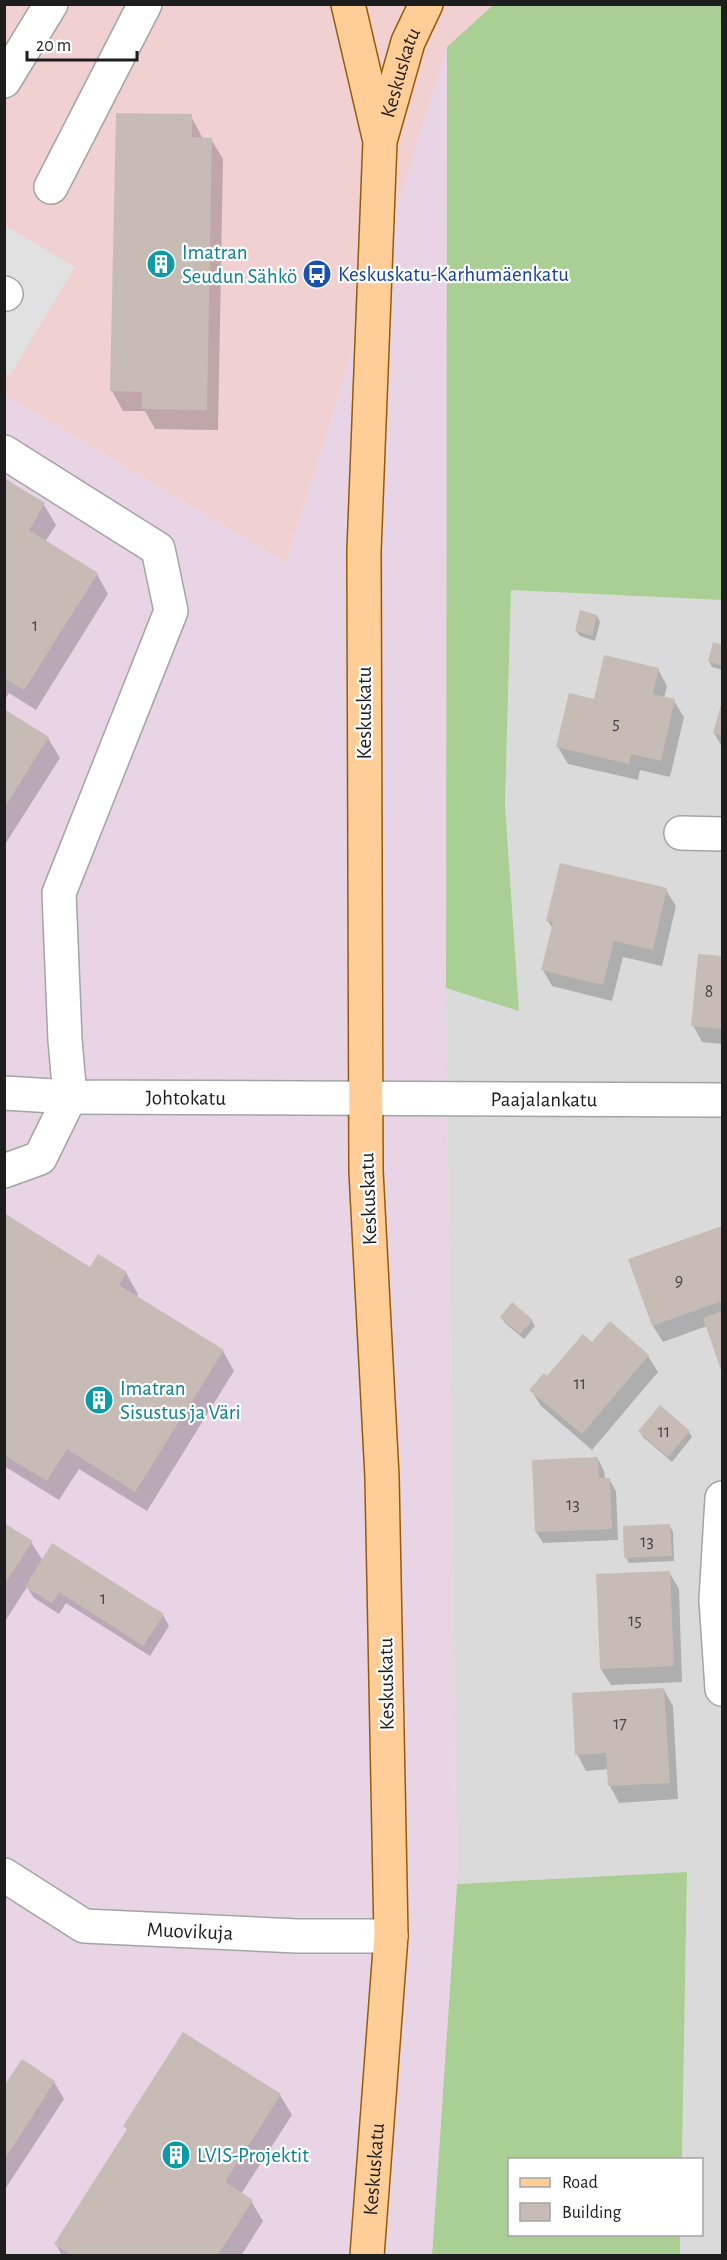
<svg xmlns="http://www.w3.org/2000/svg" width="727" height="2260" font-family="'Alegreya Sans',sans-serif">
  <rect width="100%" height="100%" fill="#efeae2"/>
  <path fill="#dbdada" d="M511 589 722 600V2255H680V2235L702 2234V2160L682 2159 687 1872 457 1884 446 988 519 1010 505 804Z"/>
  <path fill="#f0d0d1" d="M5 5H493L447 48 286 563 5 395Z"/>
  <path fill="#e8d4e5" d="M447 47 446 988 457 1884 432 2255 5 2256V395L286 563Z"/>
  <path fill="#a9cf95" d="M493 5H722V600L511 590 505 804 519 1011 446 988 447 47Z
    M687 1872 682 2159 510 2160V2234L680 2235V2255H432L457 1884Z"/>
  <path fill="#e1e1e1" d="M4 225 75 267 10 375 4 371Z"/>
  <path fill="#0003" d="M191 116 203 139H211L223 159 218 430 155 429 145 411H123L112 391Z
    M4 480 44 505 56 525 45 542 97 574 108 594 36 710 9 693 4 701Z
    M597 616 600 622 595 641 580 636 576 631Z
    M714 644 722 647V670L712 667 709 661Z
    M658 669 667 686 664 698 674 701 684 717 670 777 640 770 638 780 568 764 558 747 595 700Z
    M722 704V747L714 733Z
    M4 711 48 738 60 758 4 846Z
    M666 890 676 906 662 966 623 957 612 1001 552 986 543 970 553 929 548 921Z
    M722 954V1044L702 1042 693 1025 699 956 722 958Z
    M4 1215 91 1269 98 1256 126 1273 138 1294 136 1297 223 1351 234 1371 147 1511 79 1469 59 1500 4 1466Z
    M722 1228V1369L707 1326 663 1342 653 1326 630 1260Z
    M501 1317 532 1321 535 1326 524 1339 505 1323Z
    M593 1344 648 1356 658 1372 592 1450 541 1406 531 1390Z
    M640 1432H689L692 1437 672 1462 643 1437Z
    M598 1459 604 1471 605 1479H609L616 1491 618 1540 543 1543 536 1532Z
    M4 1525 31 1542 43 1561 163 1615 169 1626 150 1656 66 1603 59 1614 34 1598 27 1587 4 1623Z
    M670 1526 673 1532 674 1561 629 1563 626 1557Z
    M669 1572 679 1589 682 1682 611 1685 601 1669Z
    M664 1690 673 1706 678 1799 619 1803 610 1786 609 1769 586 1771 577 1754Z
    M54 2082 64 2099 4 2191V2089Z
    M280 2095 292 2115 241 2194 251 2201 263 2221 241 2256H62L56 2244 128 2131 125 2126Z"/>
  <path fill="#c6bcb5" d="M116 113 192 114V137L212 138 207 410 142 409V392L110 391Z
    M4 478 45 503 29 530 98 573 24 690 4 678Z
    M580 610 597 615 592 636 575 631Z
    M713 642 722 645V666L708 661Z
    M604 655 659 668 653 694 675 699 661 761 631 754 629 764 556 747 569 693 594 699Z
    M722 701V736L713 733Z
    M4 709 49 737 4 808Z
    M560 863 667 888 653 950 614 941 603 985 541 970 553 922 546 921Z
    M698 954 722 956V1029L691 1026Z
    M4 1213 90 1267 98 1254 127 1272 119 1285 224 1350 135 1492 67 1449 47 1481 4 1455Z
    M722 1226V1301L652 1326 628 1259Z
    M512 1302 533 1320 520 1334 500 1317Z
    M722 1311V1373L703 1318Z
    M610 1321 649 1355 582 1434 529 1390 544 1373 547 1376 583 1334 592 1342Z
    M660 1405 690 1431 668 1457 638 1431Z
    M598 1457 599 1478H610L612 1529 535 1532 532 1460Z
    M4 1523 33 1541 4 1585Z
    M670 1524 672 1556 624 1558 623 1526Z
    M52 1543 164 1614 143 1646 59 1592 52 1603 25 1587Z
    M670 1571 674 1666 600 1669 596 1574Z
    M664 1688 670 1783 608 1786 606 1753 575 1755 572 1693Z
    M183 2032 281 2094 225 2182 253 2200 217 2256H72L54 2244 127 2129 123 2126Z
    M22 2059 55 2081 4 2160V2086Z"/>
  <g fill="none" stroke-linecap="round" stroke-linejoin="round">
    <g stroke="#a4a4a4" stroke-width="36">
      <g id="minor">
        <path d="M4 81 51 4"/>
        <path d="M51 187 145 4"/>
        <path d="M4 293 6 294"/>
        <path d="M4 452 158 549 171 611 59 893 65 1040 70 1097 40 1158 4 1171"/>
        <path d="M681 833 722 834"/>
        <path id="s1" d="M4 1093 70 1097 722 1100"/>
        <path d="M722 1498 716 1600 722 1689"/>
        <path id="s2" d="M4 1875 84 1926 297 1936H391"/>
      </g>
    </g>
    <g stroke="#965d00" stroke-width="36">
      <g id="major">
        <path d="M348 4 379 137"/>
        <path id="s3" d="M367 2256 391 1936 382 1477 366 1171 364 551 380 141 408 42 426 4"/>
      </g>
    </g>
    <use href="#minor" stroke="#fff" stroke-width="33"/>
    <use href="#major" stroke="#ffcd97" stroke-width="33"/>
  </g>
  <defs>
    <g id="building-disc" transform="scale(1.5)"><circle r="9.5" fill="#0f9aa8" stroke="#fff"/><path d="M-4-6H4V6H1V3H-1V6H-4ZM-2.5-4.3h1.7v1.8h-1.7ZM.8-4.3h1.7v1.8H.8ZM-2.5-1h1.7V.8h-1.7ZM.8-1h1.7V.8H.8Z" fill="#fff"/></g>
    <g id="bus-disc" transform="scale(1.5)"><circle r="9.5" fill="#1a4fb4" stroke="#fff"/><path d="M-5-6H5V4H4V6H2V4H-2V6H-4V4H-5ZM-3.5-4V0h7V-4ZM-3.5 1.2v1.5H-2V1.2ZM2 1.2v1.5H3.5V1.2Z" fill="#fff"/></g>
  </defs>
  <g fill-rule="evenodd">
    <use href="#building-disc" x="161" y="264"/>
    <use href="#bus-disc" x="317" y="274"/>
    <use href="#building-disc" x="99" y="1400"/>
    <use href="#building-disc" x="176" y="2155"/>
  </g>
  <g text-anchor="middle" stroke-width="4.5" stroke-linejoin="round" paint-order="stroke">
    <g font-size="18" fill="#474543">
      <text x="35" y="631">1</text>
      <text x="616" y="729">5</text>
      <text x="709" y="997">8</text>
      <text x="679" y="1286">9</text>
      <text x="580" y="1389">11</text>
      <text x="664" y="1437">11</text>
      <text x="573" y="1510">13</text>
      <text x="647" y="1547">13</text>
      <text x="103" y="1604">1</text>
      <text x="635" y="1626">15</text>
      <text x="620" y="1729">17</text>
    </g>
    <g font-size="21" fill="#1d1d1d" stroke="#fff">
      <text dy="7" stroke="none"><textPath href="#s3" startOffset="2188">Keskuskatu</textPath></text>
      <text transform="translate(364 713) rotate(-90)" y="7">Keskuskatu</text>
      <text dy="7" stroke="none"><textPath href="#s1" startOffset="182">Johtokatu</textPath></text>
      <text dy="7" stroke="none"><textPath href="#s1" startOffset="540">Paajalankatu</textPath></text>
      <text transform="translate(368 1199) rotate(-92)" y="7">Keskuskatu</text>
      <text transform="translate(386 1684) rotate(-91)" y="7">Keskuskatu</text>
      <text dy="7" stroke="none"><textPath href="#s2" startOffset="201">Muovikuja</textPath></text>
      <text dy="7" stroke="none"><textPath href="#s3" startOffset="87">Keskuskatu</textPath></text>
    </g>
    <g font-size="21" fill="#0d838f" stroke="#fff" text-anchor="start">
      <text x="182" y="259">Imatran<tspan x="182" dy="24">Seudun Sähkö</tspan></text>
      <text x="120" y="1395">Imatran<tspan x="120" dy="24">Sisustus ja Väri</tspan></text>
      <text x="197" y="2162">LVIS-Projektit</text>
    </g>
    <g font-size="21" fill="#164399" stroke="#fff" text-anchor="start">
      <text x="338" y="281">Keskuskatu-Karhumäenkatu</text>
    </g>
  </g>
  <rect width="727" height="2260" fill="none" stroke="#1d1d1d" stroke-width="12"/>
  <rect x="508" y="2158" width="195" height="78" fill="#ffffff" stroke="#a5a5a5" stroke-width="1.5"/>
  <rect x="520" y="2178" width="30" height="9" fill="#ffcd97" stroke="#a5a5a5" stroke-width="1.5"/>
  <text x="562" y="2188" font-size="18" fill="#1d1d1d">Road</text>
  <rect x="520" y="2203" width="30" height="18" fill="#c6bcb5" stroke="#a5a5a5" stroke-width="1.5"/>
  <text x="562" y="2218" font-size="18" fill="#1d1d1d">Building</text>
  <path d="M27 51v9h110v-9" fill="none" stroke="#1d1d1d" stroke-width="3"/>
  <text x="36" y="51" font-size="18" fill="#1d1d1d" stroke="#ffffff" stroke-width="4.5" paint-order="stroke">20 m</text>
</svg>
